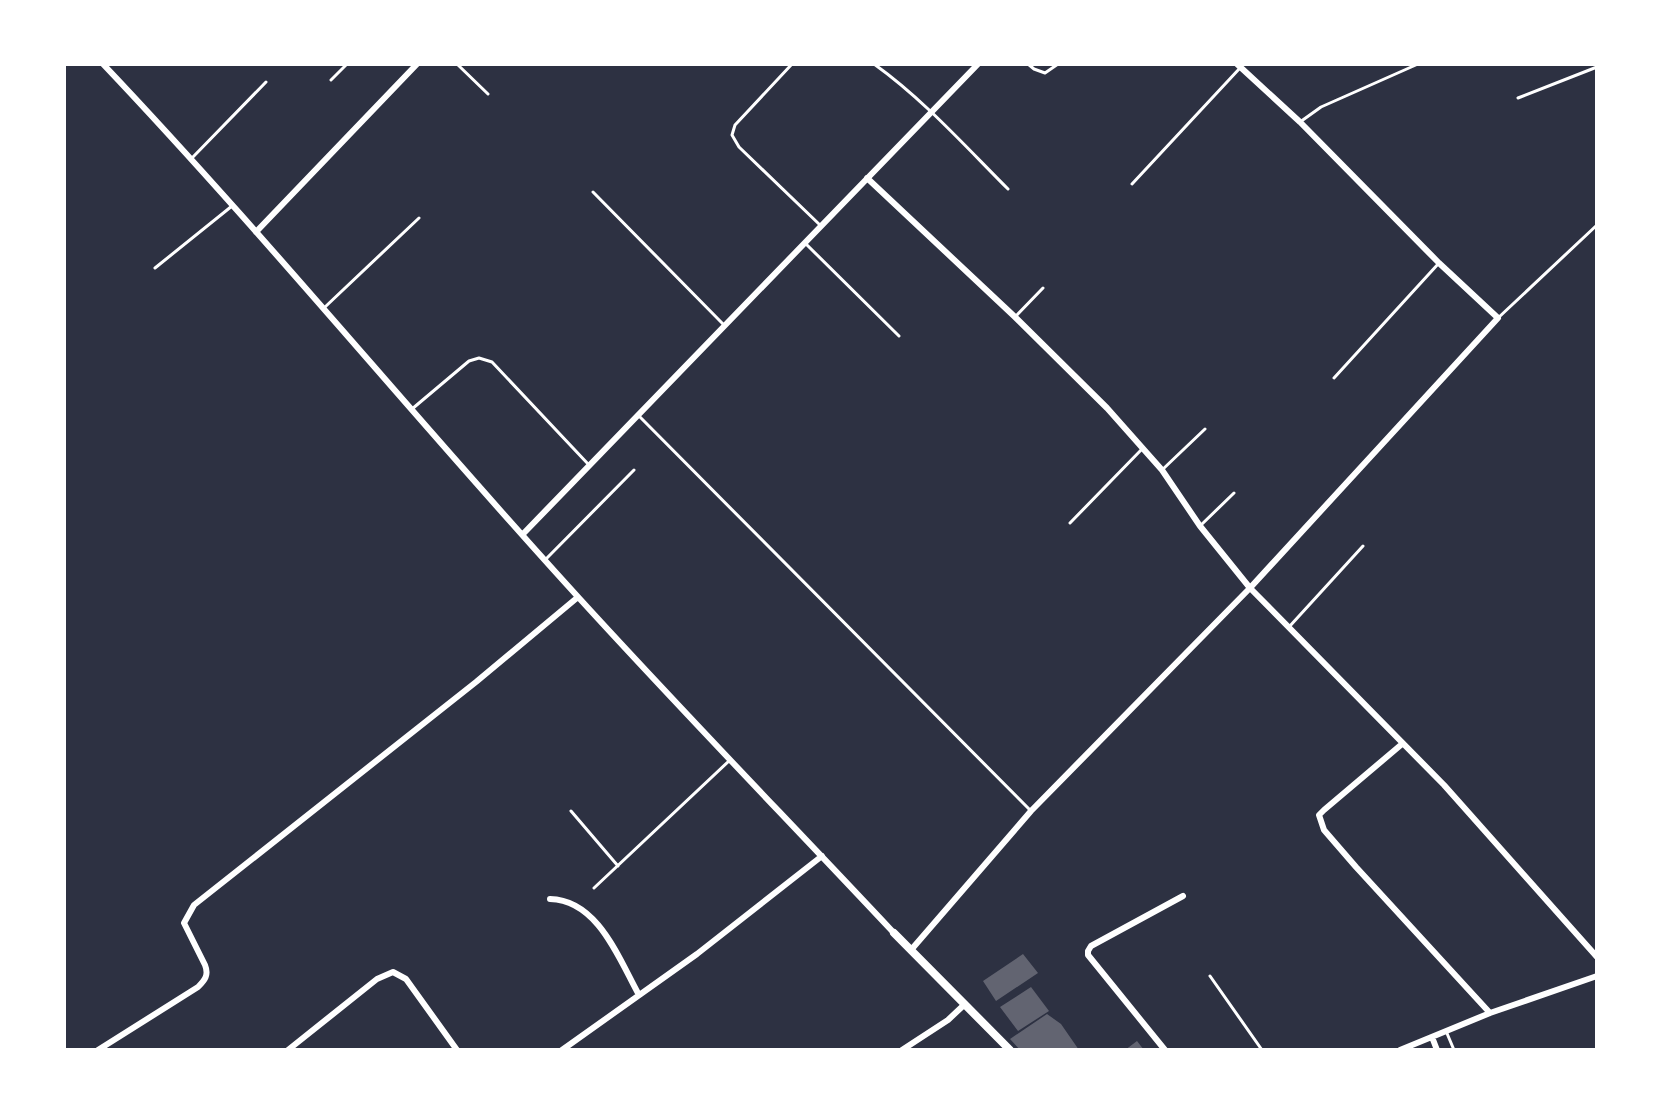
<svg xmlns="http://www.w3.org/2000/svg" width="1661" height="1114" font-family="'Playfair Display',serif">
  <rect width="100%" height="100%" fill="#2d3142"/>
  <path fill="#626471" d="M1023 954 1038 973 996 1001 983 981Z
    M1031 987 1049 1011 1018 1031 1000 1007Z
    M1047 1014 1061 1024 1079 1050H1020L1010 1039Z
    M1137 1041 1144 1050H1125Z"/>
  <g fill="none" stroke-linecap="round" stroke-linejoin="round">
    <path stroke="#fff" stroke-width="3" d="M457 64 488 94
      M792 64 735 125 732 135 739 147 820 225
      M874 64C923 99 965 146 1008 189
      M1028 64 1034 69 1045 73 1058 64
      M331 80 347 64
      M1518 98 1597 67
      M1300 122 1321 107 1418 64
      M192 158 266 82
      M1132 184 1240 68
      M593 192 723 324
      M805 243 899 336
      M155 268 232 206
      M325 307 419 218
      M1015 317 1043 288
      M1498 318 1597 225
      M1334 378 1439 263
      M412 409 469 361 479 358 492 362 589 465
      M639 416 1031 811
      M1162 470 1205 429
      M1070 523 1143 448
      M1200 526 1234 493
      M545 560 634 470
      M1289 627 1363 546
      M571 811 618 866
      M594 888 730 760
      M1210 976 1262 1050
      M1446 1031 1454 1050"/>
    <path stroke="#fff" stroke-width="6" d="M103 64C267 237 418 422 579 598 682 711 789 821 894 933
      M867 178 1015 317 1107 408 1162 470 1200 526 1250 588 1444 785 1597 957
      M256 232 417 64
      M523 534 978 64
      M1402 744 1324 810 1319 815 1324 830 1356 867 1490 1013
      M550 899C598 900 619 959 639 995
      M911 950 1031 811 1250 588 1498 318 1439 263 1300 122 1237 64
      M1432 1037 1437 1050
      M98 1050 198 987C205 980 209 975 205 965L184 923 194 905 476 682 578 597
      M288 1050 377 979 393 972 406 979 457 1050
      M562 1050 697 954 822 856
      M902 1050 948 1020 965 1004
      M1165 1050 1088 955V951L1091 946 1183 896
      M1400 1050 1490 1013 1597 976"/>
    <path stroke="#fff" stroke-width="8" d="M894 933 1010 1050"/>
  </g>
  <rect width="1661" height="1114" fill="none" stroke="#ffffff" stroke-width="132"/>
</svg>
